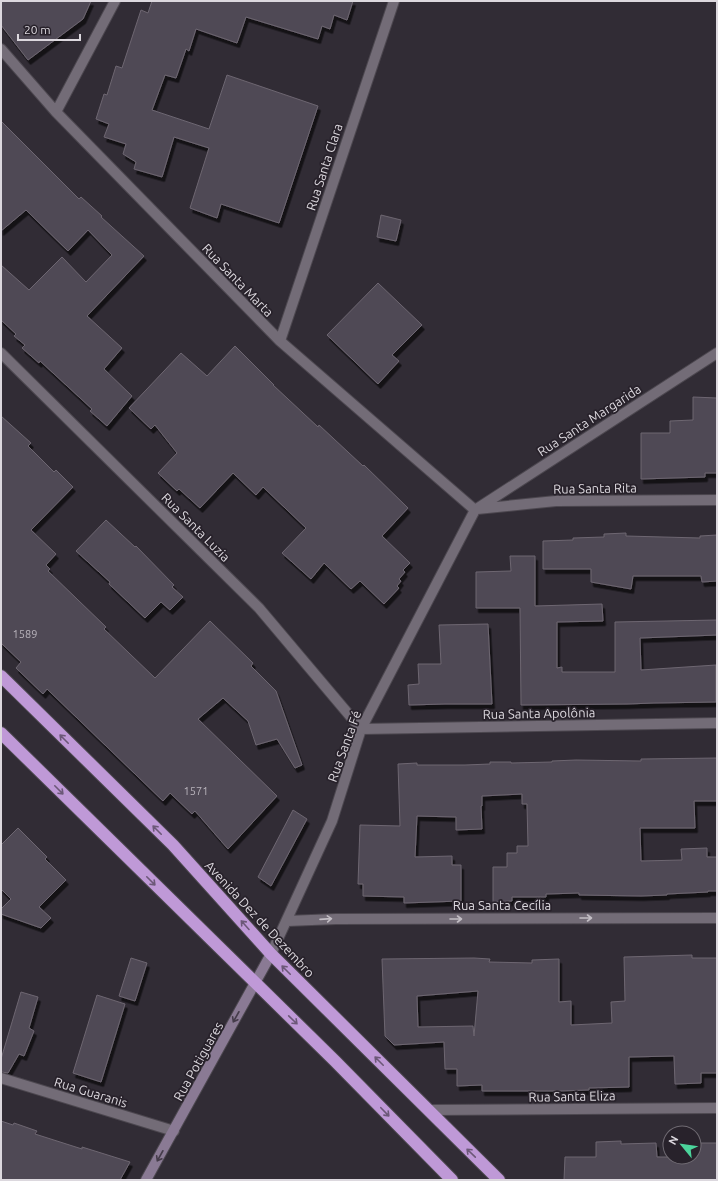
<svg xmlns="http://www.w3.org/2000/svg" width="718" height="1181" font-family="Ubuntu,sans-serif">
  <defs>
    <filter id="shadow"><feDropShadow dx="2.5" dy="4.5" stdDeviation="0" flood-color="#0009"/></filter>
  </defs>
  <rect width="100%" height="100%" fill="#312c35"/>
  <path fill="#504a55" stroke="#6d6671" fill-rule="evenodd" filter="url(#shadow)" d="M1 1H91L83 19 28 60 1 25Z
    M152 1H353L347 20 334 15 330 29 322 26 318 39 246 17 237 43 196 29 189 51 186 49 176 78 165 75 152 110 209 129 227 75 318 106 279 223 221 204 217 218 190 208 209 148 174 137 162 177 134 169 136 162 123 154 126 144 104 137 109 124 96 119 104 94 107 95 116 66 122 68 141 10 148 13Z
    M1 121 79 199 81 197 102 216 101 217 144 256 87 316 122 348 104 369 132 396 107 426 90 411 92 409 40 361 39 363 22 348 25 345 14 336 16 334 1 320V265L29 290 62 257 86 282 112 255 88 230 68 251 26 210 1 231Z
    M381 215 401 220 396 241 377 237Z
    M378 283 422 325 392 355 399 361 378 384 327 335Z
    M235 346 274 385H273L318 427 319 425 363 466 364 465 408 508 382 536 410 563 403 570 405 572 399 579 401 581 397 586 399 588 384 604 360 581 351 589 324 563 311 579 282 553 306 528 263 487 256 495 233 473 200 508 179 489 177 491 158 473 177 453 155 425 151 429 129 408 181 353 207 376Z
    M693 397 717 398V473H705V477L641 479V433H670V421L693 420Z
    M1 416 31 443 28 446 54 472 56 470 73 487 31 530 56 554 46 565 50 569 48 571 106 627 104 629 155 678 210 621 253 663 251 666 276 691 302 765 295 768 277 739 256 745 248 721 223 698 198 719 277 796 228 849 195 811 192 814 170 793 163 801 47 689 43 694 16 668 21 662 1 643Z
    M106 520 135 547 136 546 174 585 172 587 183 597 170 610 161 602 145 618 109 584 110 582 76 551Z
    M626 533V536L700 538V536L717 535V581L702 582 701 576H633L631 589 591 582V569H543V541L573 540V538L604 537V534Z
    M510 556H535V606L602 604 603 621 557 622V668L562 667V672H615V622L717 620V635L640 638 641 670 716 665V702L654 703 627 704 521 705 520 608H476V572L511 571Z
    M488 624 492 704H445L409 705 408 685 419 684 418 664H441L439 625Z
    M717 758V801H694L695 828H640L641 861 682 860 681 849 707 848V857H717V891H708V892L667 894V895L641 896 579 895V893L546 894V897H512V901L493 902V867H507V853H517V846H528L527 804H522V794L482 796V806H481L482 829 456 830V817L417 816 415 857 452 856V865H461V901L404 903V897L363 896V884H358L360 825 400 826 398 764 417 763V765H465L490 764V762H511V763L552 762V761L576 760 641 761V759Z
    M293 810 307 819 271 886 258 877Z
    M18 828 47 857 45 859 66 880 39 907 51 918 41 928 1 914V909L11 899 1 889V845Z
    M692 955V958H717V1073H701V1083L675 1084 674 1056 629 1057V1087L589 1088V1090L559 1091H482V1085L457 1086V1069H445L444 1042 394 1045 385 1036 382 959 474 958 490 959 489 962 532 963V960L559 959V1002L571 1001V1025L612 1023 611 1002 625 1001 624 957ZM478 991 474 1036 473 1026 418 1027 417 996Z
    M131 958 147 963 135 1001 119 996Z
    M21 992 38 997 29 1028 34 1031 24 1056 19 1054 8 1073 1 1072V1059Z
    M97 995 125 1004 101 1082 73 1073Z
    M1 1121 13 1125 14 1123 37 1131 35 1134 82 1149V1147L130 1162 120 1180H1Z
    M621 1141V1144L656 1143 657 1157H694V1143H717V1180H564L565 1157H596V1142Z"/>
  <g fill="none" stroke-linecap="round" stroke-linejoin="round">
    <g stroke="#4c474f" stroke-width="12">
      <path id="street" d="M1 49 56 112 280 341 475 510
        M56 112 115 1
        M280 341 394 1
        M1 353 259 608 361 729 717 723
        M477 509 556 501 717 500
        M287 921 336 919 717 918
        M271 954 332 821 361 729 475 510 717 353
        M1 1078 174 1131
        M428 1110 717 1108"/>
    </g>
    <g stroke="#4c474f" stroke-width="12">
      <path id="secondary" d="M146 1180 271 954"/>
    </g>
    <g stroke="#4c474f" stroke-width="14">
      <path id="highway" d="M1 676 173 845 271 954 499 1180
        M1 733 335 1061 452 1180"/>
    </g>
    <use href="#street" stroke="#736c77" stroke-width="10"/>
    <use href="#secondary" stroke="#8a7a94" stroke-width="10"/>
    <use href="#highway" stroke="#bf99d7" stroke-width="12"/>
  </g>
  <defs><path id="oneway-shaft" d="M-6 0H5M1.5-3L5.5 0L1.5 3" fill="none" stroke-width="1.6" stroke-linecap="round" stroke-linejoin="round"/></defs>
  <g stroke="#6c5878">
    <use href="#oneway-shaft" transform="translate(64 739) rotate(-135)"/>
    <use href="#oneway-shaft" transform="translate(59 790) rotate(45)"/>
    <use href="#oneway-shaft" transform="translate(157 830) rotate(-135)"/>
    <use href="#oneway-shaft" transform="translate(151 881) rotate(45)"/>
    <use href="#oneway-shaft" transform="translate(245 925) rotate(-132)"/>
    <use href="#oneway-shaft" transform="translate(286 970) rotate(-135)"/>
    <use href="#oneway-shaft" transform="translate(293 1020) rotate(44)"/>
    <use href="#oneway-shaft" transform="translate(379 1061) rotate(-135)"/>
    <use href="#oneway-shaft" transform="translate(385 1112) rotate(46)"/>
    <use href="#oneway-shaft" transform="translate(471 1153) rotate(-136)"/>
  </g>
  <g stroke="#c2bdc4">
    <use href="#oneway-shaft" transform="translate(586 918)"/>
    <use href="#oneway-shaft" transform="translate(326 919) rotate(-4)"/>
    <use href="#oneway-shaft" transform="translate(456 919)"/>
  </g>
  <g stroke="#453c4a">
    <use href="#oneway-shaft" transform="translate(236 1017) rotate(119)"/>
    <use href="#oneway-shaft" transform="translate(160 1156) rotate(119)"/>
  </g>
  <g text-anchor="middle" stroke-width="3.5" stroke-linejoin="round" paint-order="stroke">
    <g font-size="11" fill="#b9b4bc">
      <text x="25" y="638">1589</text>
      <text x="196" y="795">1571</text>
    </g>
    <g font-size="13" fill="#dcd8de" stroke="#28222b">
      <text transform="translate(324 167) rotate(-72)" y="5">Rua Santa Clara</text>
      <text transform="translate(238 280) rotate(46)" y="5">Rua Santa Marta</text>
      <text transform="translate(589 420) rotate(-33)" y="5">Rua Santa Margarida</text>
      <text transform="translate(595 488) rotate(-1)" y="5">Rua Santa Rita</text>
      <text transform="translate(196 527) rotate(45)" y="5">Rua Santa Luzia</text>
      <text transform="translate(539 713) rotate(-1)" y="5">Rua Santa Apolônia</text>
      <text transform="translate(344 746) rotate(-70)" y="5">Rua Santa Fé</text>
      <text x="502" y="910">Rua Santa Cecília</text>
      <text transform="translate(260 919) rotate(47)" y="5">Avenida Dez de Dezembro</text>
      <text transform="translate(198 1061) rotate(-61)" y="5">Rua Potiguares</text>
      <text transform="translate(91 1092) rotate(17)" y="5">Rua Guaranis</text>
      <text transform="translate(572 1096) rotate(-1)" y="5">Rua Santa Eliza</text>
    </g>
  </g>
  <rect width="718" height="1181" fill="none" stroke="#dcd8de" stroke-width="4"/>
  <g transform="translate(682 1145) rotate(299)"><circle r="19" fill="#28222b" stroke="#706b73"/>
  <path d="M0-3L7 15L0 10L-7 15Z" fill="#4bd49b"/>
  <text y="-6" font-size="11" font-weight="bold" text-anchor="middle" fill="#dcd8de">N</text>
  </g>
  <path d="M18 34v6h62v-6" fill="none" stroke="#dcd8de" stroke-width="2"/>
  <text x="24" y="34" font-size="12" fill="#dcd8de" stroke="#28222b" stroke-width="3" paint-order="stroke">20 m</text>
</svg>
